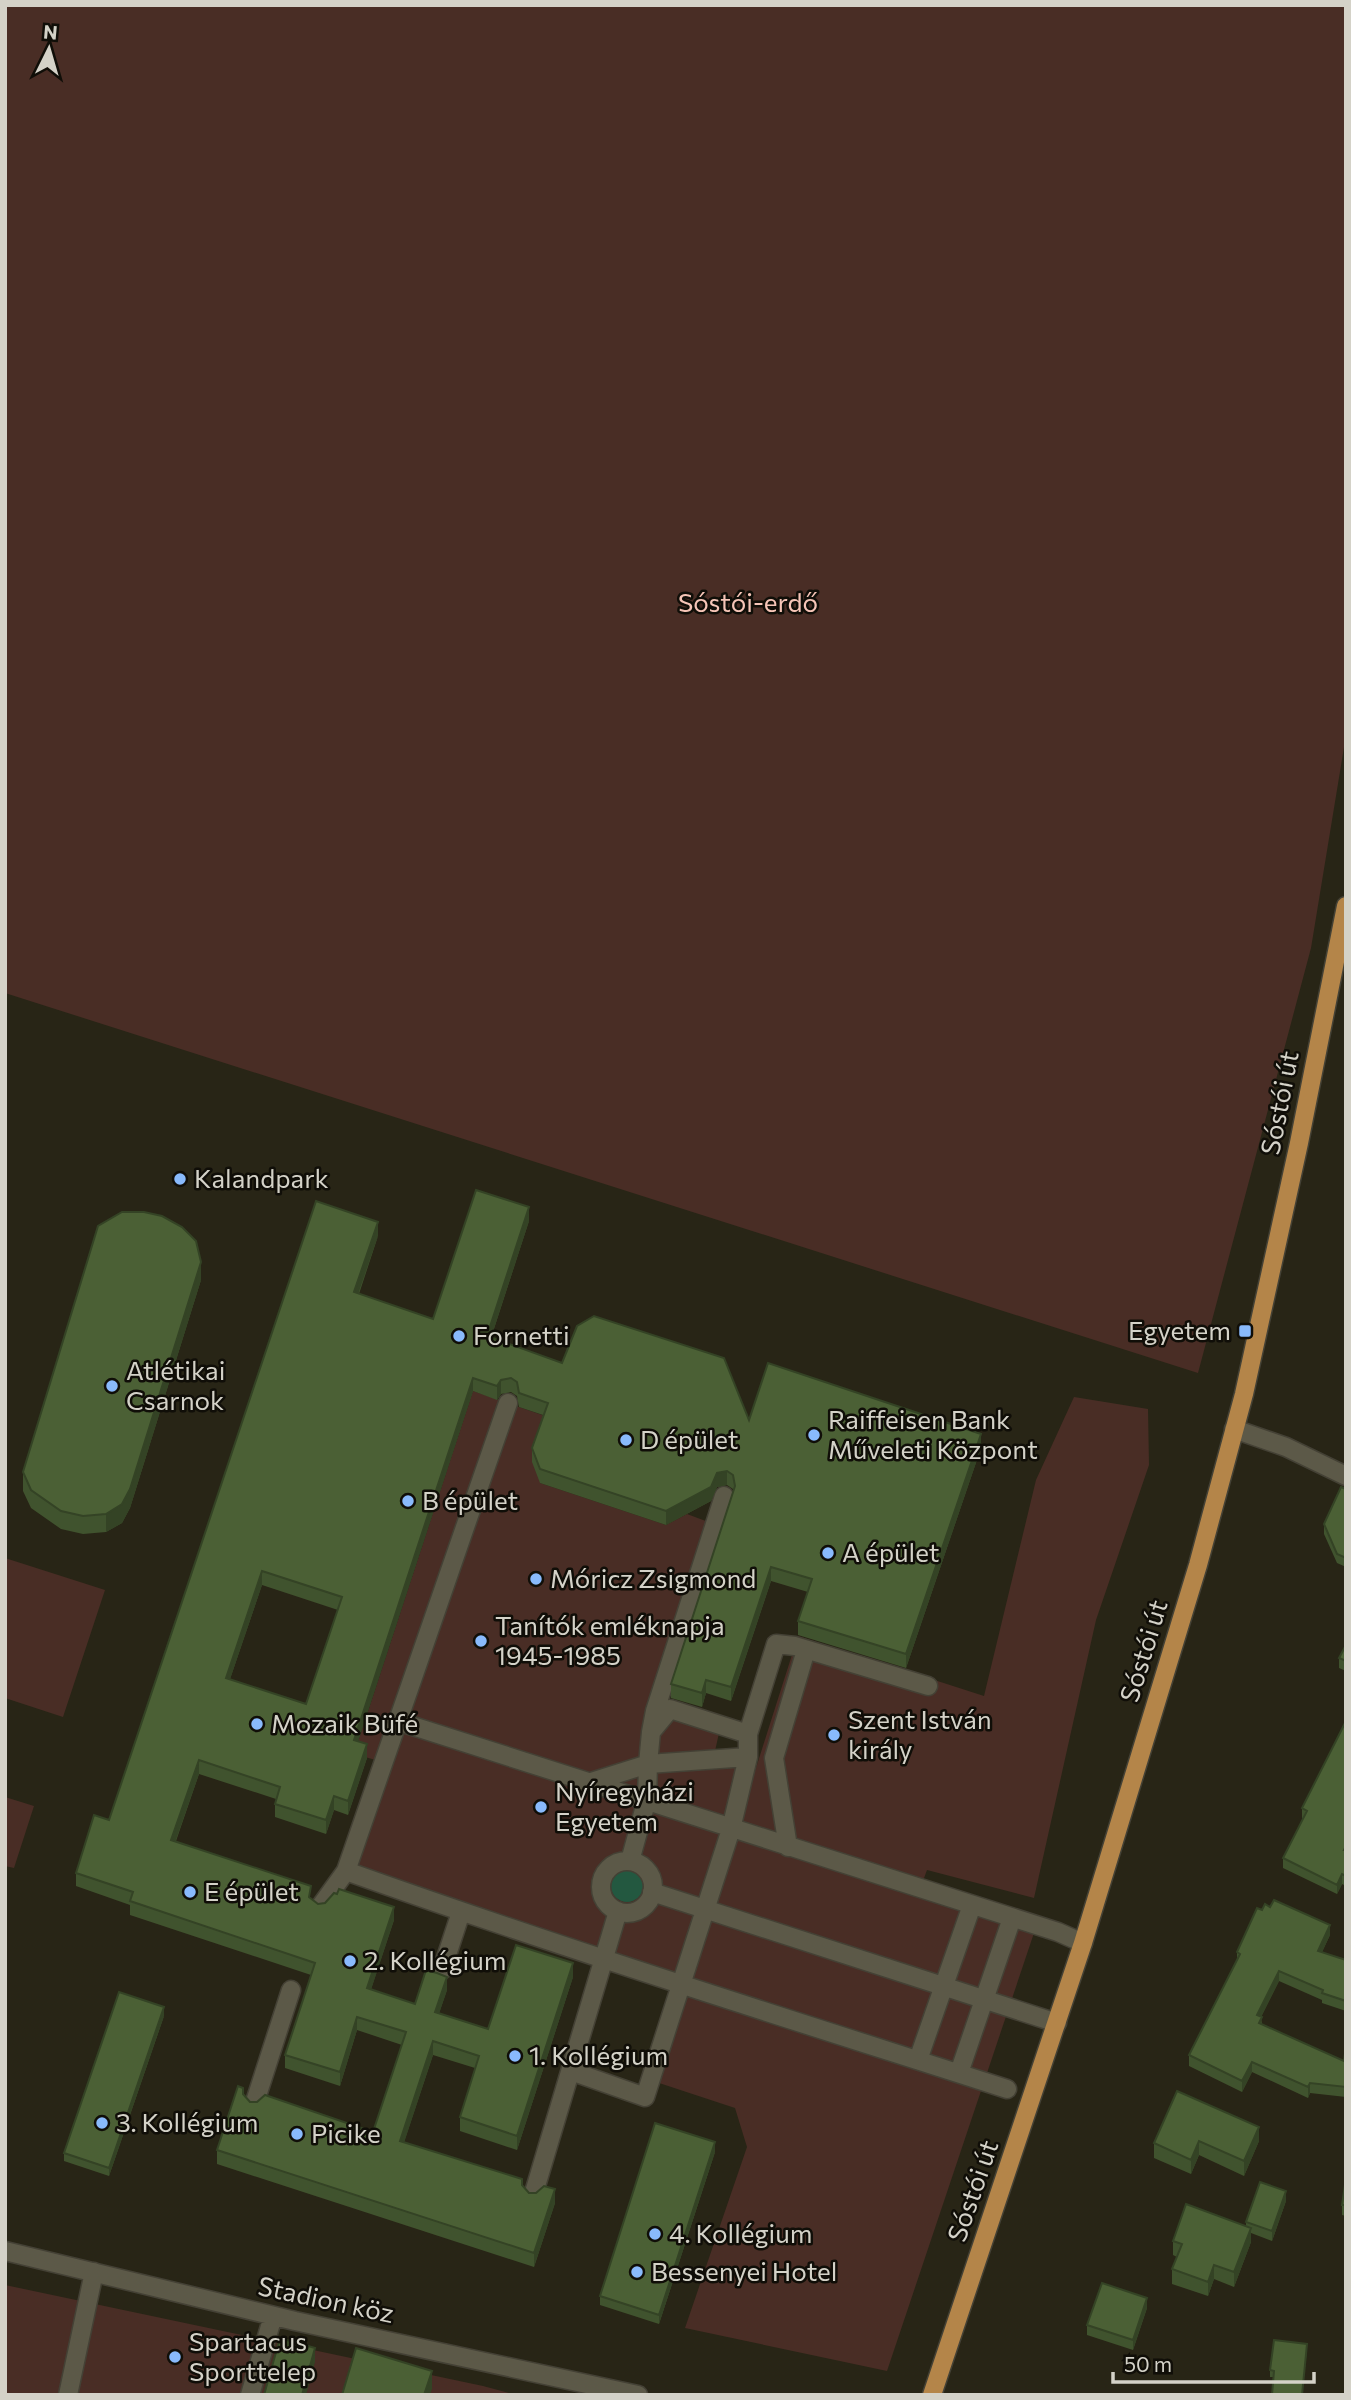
<svg xmlns="http://www.w3.org/2000/svg" width="1351" height="2400" font-family="Commissioner,sans-serif">
  <rect width="100%" height="100%" fill="#282516"/>
  <path fill="#492d25" d="M5 5H1346V735L1311 948 1198 1373 5 993Z
    M473 1391 548 1417 540 1483 666 1525 687 1514 719 1526 663 1699 700 1713 719 1733 713 1760 755 1771 798 1636 984 1696 1036 1480 1074 1397 1148 1409 1149 1465 1096 1620 1034 1898 927 1870 920 1889 1036 1927 887 2371 685 2328 747 2147 735 2108 653 2081 681 1989 352 1868 383 1762 354 1754Z
    M5 1558 105 1590 63 1717 5 1698Z
    M5 1797 34 1806 14 1868 5 1866Z
    M5 2285 483 2386 517 2395H5Z"/>
  <path fill="#235840" d="M611 1886a16 16 0 1 1 32 0a16 16 0 1 1-32 0Z"/>
  <g fill="none" stroke-linecap="round" stroke-linejoin="round">
    <g stroke="#444135" stroke-width="21">
      <path id="minor" d="M1234 1429 1286 1447 1346 1476
        M397 1721C618 1790 838 1862 1058 1932L1083 1943
        M651 1732 655 1711 724 1496
        M591 1782 648 1764 651 1732 670 1709 748 1734
        M788 1847 774 1758 806 1650
        M630 1861 647 1799 648 1764 748 1757V1734L776 1644 795 1646 928 1686
        M601 1887a26 26 0 1 1 52 0a26 26 0 1 1-52 0Z
        M346 1871C565 1949 786 2018 1007 2089
        M652 1892 1057 2023
        M320 1907 346 1871 508 1403
        M442 1970 461 1912
        M918 2060 972 1905
        M571 2071 645 2097 731 1829 748 1757
        M959 2073 1012 1918
        M254 2105 291 1990
        M533 2196 618 1911
        M5 2251 295 2321 638 2395
        M68 2395 94 2272
        M250 2395 273 2316"/>
    </g>
    <g stroke="#444135" stroke-width="21">
      <path id="major" d="M932 2395 1083 1943 1198 1565 1244 1394 1299 1143 1346 906"/>
    </g>
    <use href="#minor" stroke="#5c5948" stroke-width="18"/>
    <use href="#major" stroke="#b48549" stroke-width="18"/>
  </g>
  <path fill="#40532e" fill-rule="evenodd" d="M529 1221 491 1338 562 1363 749 1420 981 1448 906 1668 798 1635V1621L808 1592 771 1581 731 1701 706 1693 702 1707 671 1698V1684L733 1491V1489L727 1485 717 1487 711 1501 666 1525 540 1483 532 1462V1448L543 1415 519 1407 517 1396 511 1392 501 1394 497 1400 473 1391 358 1741 367 1758 348 1815 334 1810 326 1834 275 1817V1804L276 1799 199 1774 176 1841 311 1899 318 1904 394 1920 371 1989 415 2004 447 1990 439 2013 488 2029 573 1977 517 2150 460 2131V2117L475 2068 433 2055 404 2142 522 2185 529 2193 555 2203 534 2267 217 2164V2150L243 2094 250 2102 373 2132 402 2045 357 2030 340 2086 285 2068V2055L311 1975 130 1915V1905L76 1886V1873L109 1820 378 1236 359 1294 433 1319ZM262 1585 338 1610 306 1704 230 1679Z
    M201 1280 130 1508 122 1523 106 1532 83 1534 61 1529 31 1508 23 1491V1472Z
    M1346 1489V1567L1337 1563 1324 1534V1524Z
    M1346 1645V1671L1339 1668V1658Z
    M1346 1721V1886L1342 1884 1337 1894 1283 1868V1858L1303 1818H1302V1808Z
    M1330 1935 1322 1952 1346 1960V2011L1322 2003V2000L1279 1981 1261 2017 1262 2024 1344 2061 1346 2046V2097L1310 2093 1308 2098 1252 2072 1242 2092 1189 2066V2055L1237 1960V1952Z
    M164 2016 109 2176 64 2161V2153Z
    M1177 2091 1259 2141 1244 2176 1199 2155 1191 2174 1154 2158V2143Z
    M715 2152 659 2324 600 2305V2296Z
    M1346 2178V2216L1342 2215V2205Z
    M1286 2201 1272 2241 1251 2233V2242L1234 2287 1214 2279 1208 2296 1172 2284V2269L1177 2257 1173 2255V2241L1246 2226V2222Z
    M1147 2308 1133 2350 1087 2335V2325Z
    M1307 2350 1302 2395H1272L1273 2377H1270V2370Z"/>
  <path fill="#344325" d="M529 1207V1221L487 1350V1336Z
    M378 1222V1236L354 1306V1292Z
    M201 1262V1280L130 1508 122 1523 106 1532V1514Z
    M473 1378V1391L354 1754V1740Z
    M501 1380V1394L497 1400V1386Z
    M981 1434V1448L906 1668V1654Z
    M727 1471V1485L717 1487 711 1501 666 1525V1511L717 1473Z
    M771 1567V1581L731 1701V1687Z
    M262 1571V1585L226 1691V1678Z
    M706 1680V1693L702 1707V1693Z
    M367 1744V1758L348 1815V1801Z
    M199 1760V1774L171 1854V1840Z
    M334 1796V1810L326 1834V1820Z
    M1342 1874V1884L1337 1894V1885Z
    M394 1907V1920L367 2002V1988Z
    M1330 1925V1935L1318 1961V1951Z
    M573 1963V1977L517 2150V2136Z
    M1279 1971V1981L1257 2025V2015Z
    M447 1977V1990L435 2026V2012Z
    M164 2007V2016L109 2176V2168Z
    M357 2017V2030L340 2086V2072Z
    M433 2041V2055L400 2155V2141Z
    M1252 2062V2072L1242 2092V2081Z
    M1310 2083V2093L1308 2098V2087Z
    M1259 2127V2141L1244 2176V2161Z
    M1199 2141V2155L1191 2174V2160Z
    M715 2142V2152L659 2324V2315Z
    M555 2189V2203L534 2267V2253Z
    M1286 2191V2201L1272 2241V2231Z
    M1251 2228V2242L1234 2287V2272Z
    M1214 2265V2279L1208 2296V2282Z
    M1147 2298V2308L1133 2350V2340Z
    M315 2348V2362L306 2395H302Z
    M432 2371V2389L430 2395H424Z"/>
  <path fill="#4b6035" stroke="#344325" stroke-width="2" fill-rule="evenodd" d="M476 1190 529 1207 487 1336 562 1363 577 1326 594 1316 724 1358 749 1420 768 1363 981 1434 906 1654 798 1621 812 1579 771 1567 731 1687 706 1680 702 1693 671 1684 735 1486 733 1475 727 1471 717 1473 711 1487 666 1511 540 1469 532 1448 548 1403 519 1393 517 1382 511 1378 501 1380 497 1386 473 1378 354 1740 367 1744 348 1801 334 1796 326 1820 275 1804 280 1787 199 1760 171 1840 311 1886 309 1897 318 1904 325 1903 334 1893 337 1894 339 1889 394 1907 367 1988 415 2004 426 1970 437 1973 447 1977 435 2012 488 2029 516 1945 573 1963 517 2136 460 2117 479 2056 433 2041 400 2141 522 2179V2185L529 2193H536L544 2186 555 2189 534 2253 217 2150 238 2086 243 2088V2094L250 2102H257L265 2095 373 2132 406 2032 357 2017 340 2072 285 2055 315 1963 130 1901 133 1892 76 1873 94 1815 109 1820 316 1201 378 1222 354 1292 433 1319ZM262 1571 342 1597 306 1704 226 1678Z
    M122 1212H144L162 1216 182 1227 196 1241 201 1262 130 1489 122 1504 106 1514 83 1516 61 1511 31 1490 23 1472 98 1226Z
    M1341 1487 1346 1489V1558L1337 1554 1324 1524Z
    M1346 1645V1661L1339 1658Z
    M1346 1721V1846L1344 1850H1346V1876L1342 1874 1337 1885 1283 1858 1307 1811 1302 1808Z
    M1274 1900 1330 1925 1318 1951 1346 1960V2001L1322 1993 1323 1990 1279 1971 1257 2015 1262 2017 1259 2023 1344 2061 1346 2046V2087L1310 2083 1308 2087 1252 2062 1242 2081 1189 2055 1240 1954 1237 1952 1257 1908 1262 1910 1265 1904 1270 1907Z
    M119 1992 164 2007 109 2168 64 2153Z
    M1177 2091 1259 2127 1244 2161 1199 2141 1191 2160 1154 2143Z
    M655 2123 715 2142 659 2315 600 2296Z
    M1346 2178V2205H1342Z
    M1260 2182 1286 2191 1272 2231 1246 2222Z
    M1186 2204 1251 2228 1234 2272 1214 2265 1208 2282 1172 2269 1182 2244 1173 2241Z
    M1102 2283 1147 2298 1133 2340 1087 2325Z
    M280 2338 315 2348 302 2395H264Z
    M1274 2340 1307 2344 1302 2395H1272L1274 2371 1270 2370Z
    M356 2348 432 2371 424 2395H342Z"/>
  <g fill="#89bafc" stroke="#100e08" stroke-width="2.5">
    <circle cx="180" cy="1179" r="7"/>
    <rect x="1238" y="1324" width="14" height="14" rx="3.5"/>
    <circle cx="459" cy="1336" r="7"/>
    <circle cx="112" cy="1386" r="7"/>
    <circle cx="814" cy="1435" r="7"/>
    <circle cx="626" cy="1440" r="7"/>
    <circle cx="408" cy="1501" r="7"/>
    <circle cx="828" cy="1553" r="7"/>
    <circle cx="536" cy="1579" r="7"/>
    <circle cx="481" cy="1641" r="7"/>
    <circle cx="257" cy="1724" r="7"/>
    <circle cx="834" cy="1735" r="7"/>
    <circle cx="541" cy="1807" r="7"/>
    <circle cx="190" cy="1892" r="7"/>
    <circle cx="350" cy="1961" r="7"/>
    <circle cx="515" cy="2056" r="7"/>
    <circle cx="102" cy="2123" r="7"/>
    <circle cx="297" cy="2134" r="7"/>
    <circle cx="655" cy="2234" r="7"/>
    <circle cx="637" cy="2272" r="7"/>
    <circle cx="175" cy="2357" r="7"/>
  </g>
  <g text-anchor="middle" stroke-width="5" stroke-linejoin="round" paint-order="stroke">
    <g font-size="26" fill="#f6c5b7" stroke="#100e08">
      <text x="748" y="612">Sóstói-erdő</text>
    </g>
    <g font-size="26" fill="#d4d2c8" stroke="#100e08">
      <text transform="translate(1280 1103) rotate(-79)" y="9">Sóstói út</text>
      <text transform="translate(1144 1651) rotate(-73)" y="9">Sóstói út</text>
      <text transform="translate(973 2191) rotate(-71)" y="9">Sóstói út</text>
      <text transform="translate(326 2300) rotate(12)" y="9">Stadion köz</text>
    </g>
    <g font-size="26" fill="#d4d2c8" stroke="#100e08" text-anchor="start">
      <text x="194" y="1188">Kalandpark</text>
      <text x="1231" y="1340" text-anchor="end">Egyetem</text>
      <text x="473" y="1345">Fornetti</text>
      <text x="126" y="1380">Atlétikai<tspan x="126" dy="30">Csarnok</tspan></text>
      <text x="828" y="1429">Raiffeisen Bank<tspan x="828" dy="30">Műveleti Központ</tspan></text>
      <text x="640" y="1449">D épület</text>
      <text x="422" y="1510">B épület</text>
      <text x="842" y="1562">A épület</text>
      <text x="550" y="1588">Móricz Zsigmond</text>
      <text x="495" y="1635">Tanítók emléknapja<tspan x="495" dy="30">1945-1985</tspan></text>
      <text x="848" y="1729">Szent István<tspan x="848" dy="30">király</tspan></text>
      <text x="271" y="1733">Mozaik Büfé</text>
      <text x="555" y="1801">Nyíregyházi<tspan x="555" dy="30">Egyetem</tspan></text>
      <text x="204" y="1901">E épület</text>
      <text x="364" y="1970">2. Kollégium</text>
      <text x="529" y="2065">1. Kollégium</text>
      <text x="116" y="2132">3. Kollégium</text>
      <text x="311" y="2143">Picike</text>
      <text x="669" y="2243">4. Kollégium</text>
      <text x="651" y="2281">Bessenyei Hotel</text>
      <text x="189" y="2351">Spartacus<tspan x="189" dy="30">Sporttelep</tspan></text>
    </g>
  </g>
  <rect width="1351" height="2400" fill="none" stroke="#d4d2c8" stroke-width="14"/>
  <g transform="translate(49 49) rotate(5)" stroke="#100e08" stroke-width="5" paint-order="stroke">
  <path d="M0-5L12 26L0 18L-12 26Z" fill="#d4d2c8"/>
  <text y="-10" font-size="19" font-weight="bold" text-anchor="middle" fill="#d4d2c8">N</text>
  </g>
  <path d="M1113 2372v10h201v-10" fill="none" stroke="#d4d2c8" stroke-width="3.5"/>
  <text x="1124" y="2372" font-size="21" fill="#d4d2c8" stroke="#100e08" stroke-width="5" paint-order="stroke">50 m</text>
</svg>
